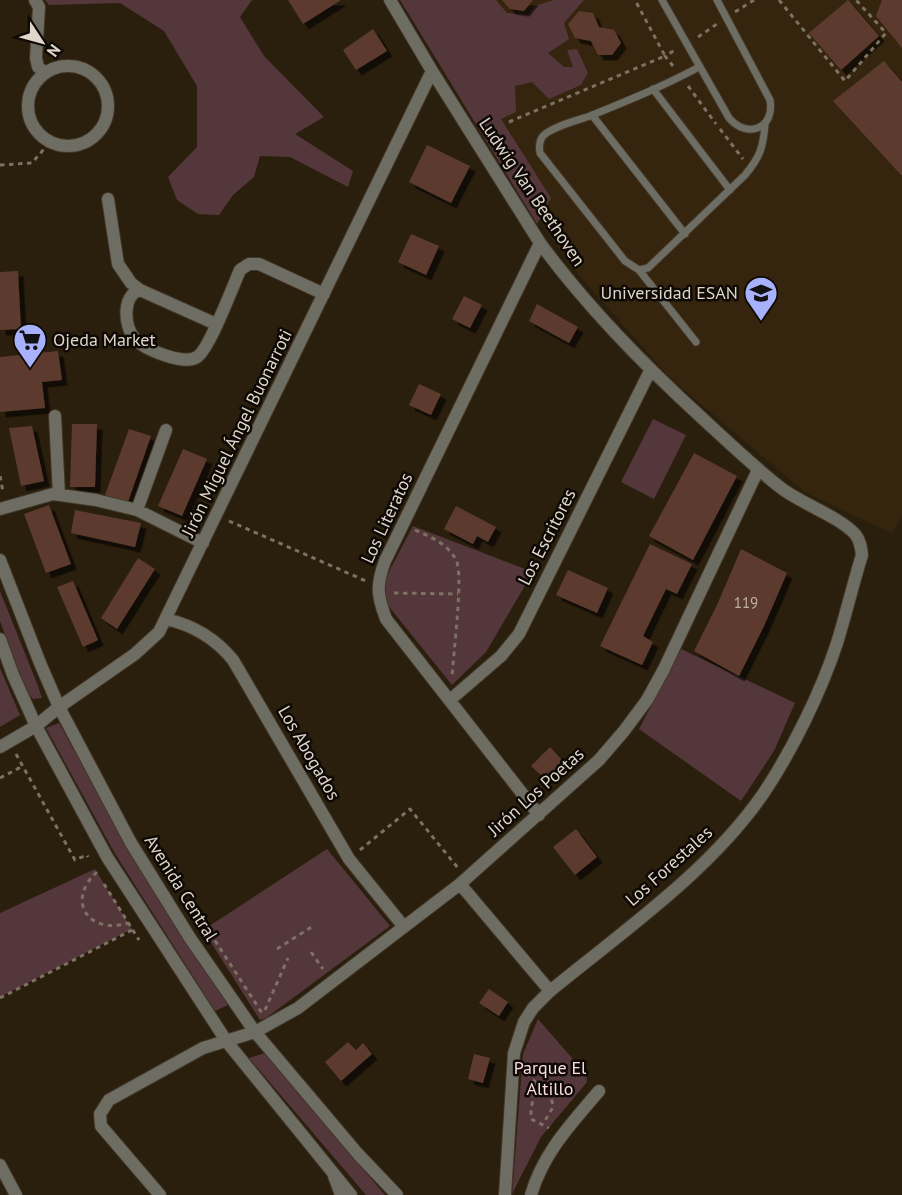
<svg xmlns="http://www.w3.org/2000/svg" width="902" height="1195" font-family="'PT Sans',sans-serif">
  <defs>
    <filter id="shadow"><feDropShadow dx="5.5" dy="5.5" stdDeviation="0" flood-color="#0009"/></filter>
  </defs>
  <rect width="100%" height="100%" fill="#2a1e0d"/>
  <path fill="#35250e" d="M402 0H902V516L892 533 806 493 670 378 571 266 479 131Z"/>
  <path fill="#54373b" d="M45 0H252L240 17 264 56 324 117 295 134 353 171 348 187 290 157 260 156 254 177 233 195 219 215 198 214 177 200 168 177 197 147V86L164 31 120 3 49 5Z
    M400 0H496L507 13 528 15 534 6 554 0H584L564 23 569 39 548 53 564 67H573L567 50 577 49 588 73 581 85 549 99 532 82 515 86 516 112 501 119 551 198 537 224Z
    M653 419 686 435 654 499 621 482Z
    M413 526 533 572 486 652 452 685 386 603V577Z
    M0 591 38 686 42 698 33 699 26 691 0 621Z
    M681 649 795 703 774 751 741 801 639 729Z
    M0 668 20 715 0 727Z
    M59 723 127 846 228 1005 215 1011 114 852 46 728Z
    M327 849 390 926 266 1018 260 1020 203 930Z
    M95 869 132 929 0 997V913Z
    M538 1019 586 1074 587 1082 541 1137 512 1194 523 1054Z
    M265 1053 385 1195H366L249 1058Z"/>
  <path fill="#5b3b2f" filter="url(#shadow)" d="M288 0H341L303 24Z
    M502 0H533L524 11 510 9Z
    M848 0 879 36 841 70 809 33Z
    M882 0H902V48L876 16Z
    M579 11 593 13 599 27 614 30 621 43 612 55H598L591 41 575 38 568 24Z
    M373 29 387 51 356 70 343 50Z
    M884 61 902 82V176L833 101Z
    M427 145 470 166 451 203 409 182Z
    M411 234 439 246 426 275 398 262Z
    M18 271 21 329 0 330V272Z
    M464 296 482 305 470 328 452 319Z
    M537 304 578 327 569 343 529 321Z
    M58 351 62 380 42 382 45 408 0 412V357Z
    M419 384 441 394 431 415 409 405Z
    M72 424H97L95 487H70Z
    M32 426 44 481 21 486 9 428Z
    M129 429 151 436 128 502 105 495Z
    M183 449 207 459 182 516 158 506Z
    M694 453 737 476 693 560 649 536Z
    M49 505 71 564 46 573 24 514Z
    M456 506 496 527 488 542 477 536 473 544 444 529Z
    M75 510 141 523 135 547 71 533Z
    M650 544 692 564 677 594 666 589 643 636 653 642 642 665 600 646Z
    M741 549 787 573 764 626 739 676 694 651 717 605Z
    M138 558 155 569 117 629 101 618Z
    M568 570 608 588 597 613 556 595Z
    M73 581 98 640 83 647 57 587Z
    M550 747 563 761 545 779 531 766Z
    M576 829 597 857 575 875 553 847Z
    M489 989 508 1002 499 1016 479 1003Z
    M348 1042 356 1050 363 1043 372 1054 341 1081 325 1062Z
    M474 1054 490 1058 483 1083 468 1079Z"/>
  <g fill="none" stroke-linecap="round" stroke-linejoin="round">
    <g stroke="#433828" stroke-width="9">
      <path id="service" d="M662 0 729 118C747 139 775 129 770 100L717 0
        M653 89 730 190
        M592 115 685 234
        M639 270 648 268 745 175C760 157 763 148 765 125
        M696 342 639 270 625 261 540 153C539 147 539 141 543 136 551 127 578 120 590 116 627 101 664 86 699 67"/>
    </g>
    <g stroke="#433828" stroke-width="14">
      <path id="minor" d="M35 0 39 7 36 58 38 67 46 73
        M390 0 432 71 540 243C587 307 644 365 702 418 728 442 753 466 781 488 802 504 838 516 855 534 860 540 861 547 862 555 853 584 846 614 837 643 821 692 792 751 763 794 710 871 622 932 550 991L533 1008 524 1022 514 1053 505 1195
        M28 106a40 40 0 1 1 80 0a40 40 0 1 1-80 0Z
        M108 199 118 264 131 283 140 290 216 324
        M140 290C122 295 124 325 134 338 143 349 184 366 197 357 209 350 233 286 240 270L249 264H259L324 294
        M55 416 59 495
        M0 509 53 494 96 500 137 510 203 543
        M137 510 166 430
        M166 619C192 625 216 639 233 660L349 859 404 927
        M450 700 501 656 519 634 650 371
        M0 747 36 726 59 707 135 654 159 632 432 71
        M539 815 386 619C377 595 376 585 385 561L540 243
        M460 884 550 991
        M0 1165 16 1195
        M334 1176 341 1195
        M160 1195 101 1126 100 1114 109 1100 203 1048 255 1032 298 1008 460 884 599 760 624 731 647 700 664 669 758 470
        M531 1195C543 1153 571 1124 599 1091"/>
    </g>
    <g stroke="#433828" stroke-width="14">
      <path id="tertiary" d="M0 560 40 663 59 707 131 843 190 938 255 1032 358 1154 397 1195
        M0 639 13 675 36 726 107 857 227 1042 351 1195"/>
    </g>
    <path stroke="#7c7163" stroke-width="3" stroke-dasharray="4.5 4.5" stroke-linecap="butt" d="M779 0 845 81 886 33 856 0
      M735 12 754 0
      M698 37 717 24
      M673 66 665 56 677 49
      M688 86 716 124
      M509 122 665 56 635 0
      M720 129 743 159
      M0 165 32 163 50 142
      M0 476 3 492
      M229 521 366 581
      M415 530C431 537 448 544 456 560 464 574 453 656 452 677
      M394 593 458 594
      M16 754 75 860 87 855 88 857
      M0 778 23 766
      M360 850 410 809 458 868
      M97 872C65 901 89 935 128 923
      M104 884 139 940
      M210 933 262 1013
      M277 949 313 926
      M311 952 323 969
      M0 998 132 930
      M265 1010 288 958
      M527 1073 552 1101 553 1107 543 1124
      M537 1084 531 1108V1119L549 1128"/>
    <use href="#service" stroke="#6e6d63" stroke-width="7"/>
    <use href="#minor" stroke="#6e6d63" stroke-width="12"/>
    <use href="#tertiary" stroke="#6e6d63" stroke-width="12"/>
  </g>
  <defs>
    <g id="university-pin" transform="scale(1.725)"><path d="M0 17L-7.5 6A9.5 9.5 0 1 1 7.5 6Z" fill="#a7b1fc" stroke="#0e0904"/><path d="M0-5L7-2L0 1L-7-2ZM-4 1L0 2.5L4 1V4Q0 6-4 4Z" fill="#111"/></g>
    <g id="supermarket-pin" transform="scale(1.725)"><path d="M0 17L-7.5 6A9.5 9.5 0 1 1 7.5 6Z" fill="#a7b1fc" stroke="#0e0904"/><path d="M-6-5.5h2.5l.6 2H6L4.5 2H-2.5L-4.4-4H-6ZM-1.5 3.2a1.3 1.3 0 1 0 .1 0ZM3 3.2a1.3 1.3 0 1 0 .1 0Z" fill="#111"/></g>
  </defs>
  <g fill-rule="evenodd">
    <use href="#university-pin" x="761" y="293"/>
    <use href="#supermarket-pin" x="30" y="340"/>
  </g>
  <g text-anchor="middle" stroke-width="5" stroke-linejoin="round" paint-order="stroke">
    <g font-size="15" fill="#beafa5">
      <text x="746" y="608">119</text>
    </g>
    <g font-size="18" fill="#dfd6cc" stroke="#0e0904">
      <text transform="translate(532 192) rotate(56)" y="6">Ludwig Van Beethoven</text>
      <text transform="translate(237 433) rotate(-64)" y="6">Jirón Miguel Ángel Buonarroti</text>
      <text transform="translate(387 518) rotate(-65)" y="6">Los Literatos</text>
      <text transform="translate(547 537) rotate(-63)" y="6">Los Escritores</text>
      <text transform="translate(309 753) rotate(60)" y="6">Los Abogados</text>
      <text transform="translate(536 792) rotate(-42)" y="6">Jirón Los Poetas</text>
      <text transform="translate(669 866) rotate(-42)" y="6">Los Forestales</text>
      <text transform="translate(181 888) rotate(58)" y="6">Avenida Central</text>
    </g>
    <g font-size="18" fill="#dfd6cc" stroke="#0e0904" text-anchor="end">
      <text x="738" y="299">Universidad ESAN</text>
      <text x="53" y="346" text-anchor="start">Ojeda Market</text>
    </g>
    <g font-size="18" fill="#f9dcdf" stroke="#0e0904">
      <text x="550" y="1074">Parque El<tspan x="550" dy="21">Altillo</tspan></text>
    </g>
  </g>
  <g transform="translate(42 42) rotate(126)" stroke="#0e0904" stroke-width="4.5" paint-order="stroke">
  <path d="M0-4.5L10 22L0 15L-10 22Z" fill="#dfd6cc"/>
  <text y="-9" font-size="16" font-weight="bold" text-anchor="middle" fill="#dfd6cc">N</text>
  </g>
</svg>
